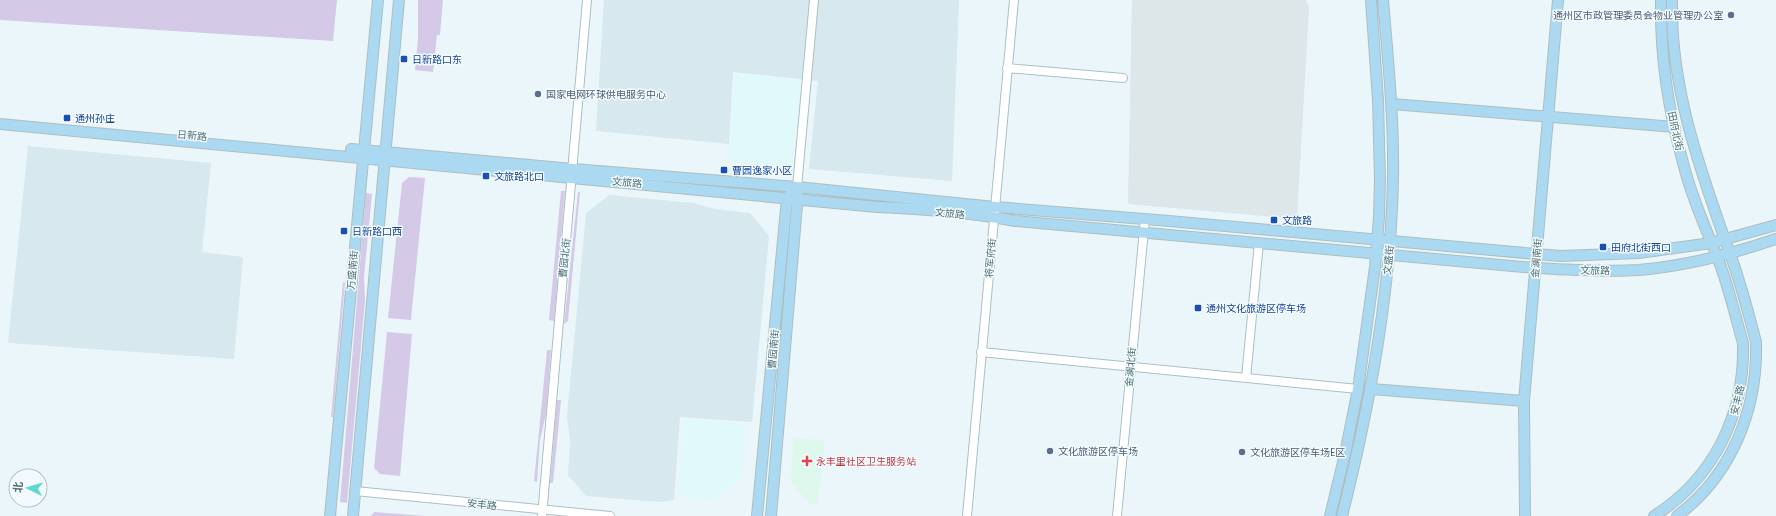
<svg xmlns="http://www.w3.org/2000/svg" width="1776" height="516" font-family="'Fira Sans','Noto Sans SC',sans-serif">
  <rect width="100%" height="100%" fill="#ebf6fb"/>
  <path fill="#d7e8ef" d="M604 0H959L952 181 809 169 818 81 733 72 729 144 596 131Z
    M28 146 211 163 202 252 243 257 234 359 8 343Z
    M609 195 694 203 715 209 750 213 769 236 752 422 680 417 674 500 659 502 586 496 568 475 570 440 567 416 586 213Z"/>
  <path fill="#e0f9fa" d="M735 73 801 81 791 167 728 162Z
    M684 419 747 425 741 478 715 500 684 497 679 490Z"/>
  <path fill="#dde6e8" d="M1132 0H1306L1309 8 1297 219 1128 204Z"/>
  <path fill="#dff8ee" d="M794 438 825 440 818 505 810 504 790 481Z"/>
  <path fill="#d4cae8" d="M0 0H337L333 41 0 20Z
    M418 0H443L440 35H437L433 72 415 70 418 38Z
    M409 177 425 178 411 320 388 318 402 183Z
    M561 191H565L554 321 549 320Z
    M578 192H580L568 321 564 324Z
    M366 193 372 194 364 277 365 301 347 503 340 502Z
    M343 282 345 283 333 417H331Z
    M387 332 412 334 400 476 380 474 374 468Z
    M547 350H551L546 414 540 440 537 482 534 481Z
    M557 400H561L553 483H550Z
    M374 512 425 516H371Z"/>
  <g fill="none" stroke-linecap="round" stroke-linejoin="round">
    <g stroke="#aac1c5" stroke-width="10">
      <path id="minor" d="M1007 68 1123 78
        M797 187 814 0
        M981 352 1358 389
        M1246 378 1259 243
        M355 491 610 516
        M542 516 587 0
        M967 516 1014 0
        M1117 516 1145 219"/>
    </g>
    <g stroke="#aebebf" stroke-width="12">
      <path id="major" d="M1672 0C1670 89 1701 172 1730 254 1741 283 1748 312 1756 342 1758 409 1732 475 1677 516
        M1392 104 1675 127
        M0 124 877 207C923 209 970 212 1015 221L1535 268C1570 270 1604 272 1639 270 1686 266 1732 254 1776 239
        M351 149 573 169 797 187 995 207 1169 221 1536 254 1561 256 1639 253 1711 243 1776 225
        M1371 389 1524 401
        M330 516 378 0
        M353 516 399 0
        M757 516 787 198 791 194
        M771 516 798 193
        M1330 516 1345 454 1358 389 1375 267 1379 217 1380 179 1378 100 1371 0
        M1342 516C1370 406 1391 292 1393 178 1394 119 1388 59 1383 0
        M1525 516 1524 401 1558 0
        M1654 516C1714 478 1745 414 1743 343 1735 315 1728 284 1717 256 1704 225 1690 192 1682 159 1668 108 1660 53 1661 0"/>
    </g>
    <use href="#minor" stroke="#fff" stroke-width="8"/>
    <use href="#major" stroke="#abd9f2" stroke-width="10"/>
  </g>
  <g fill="#5c6f8a" stroke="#f2fafe" stroke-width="1.5">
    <circle cx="1731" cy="15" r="4"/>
    <circle cx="538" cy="94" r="4"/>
    <circle cx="1050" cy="451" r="4"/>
    <circle cx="1242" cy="452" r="4"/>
  </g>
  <g fill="#1a4fb4" stroke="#f2fafe" stroke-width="1.5">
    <rect x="400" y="55" width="8" height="8" rx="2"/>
    <rect x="63" y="114" width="8" height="8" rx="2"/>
    <rect x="720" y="166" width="8" height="8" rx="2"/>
    <rect x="482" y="172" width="8" height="8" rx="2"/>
    <rect x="1270" y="216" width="8" height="8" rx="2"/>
    <rect x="340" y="227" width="8" height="8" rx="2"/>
    <rect x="1599" y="243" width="8" height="8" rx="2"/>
    <rect x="1194" y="304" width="8" height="8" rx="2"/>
  </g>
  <path fill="#e0444e" stroke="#f2fafe" stroke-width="1.5" d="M805 455h4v4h4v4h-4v4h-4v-4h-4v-4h4z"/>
  <g text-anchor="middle" stroke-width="3" stroke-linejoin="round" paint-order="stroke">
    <g font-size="10" fill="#4e5e75" stroke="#f2fafe" text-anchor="start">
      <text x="1723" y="19" text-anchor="end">通州区市政管理委员会物业管理办公室</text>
      <text x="546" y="98">国家电网环球供电服务中心</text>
      <text x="1058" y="455">文化旅游区停车场</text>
      <text x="1250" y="456">文化旅游区停车场E区</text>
    </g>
    <g font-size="10" fill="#164399" stroke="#f2fafe" text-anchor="start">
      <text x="412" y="63">日新路口东</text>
      <text x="75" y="122">通州孙庄</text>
      <text x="732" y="174">曹园逸家小区</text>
      <text x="494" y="180">文旅路北口</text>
      <text x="1282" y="224">文旅路</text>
      <text x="352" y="235">日新路口西</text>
      <text x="1611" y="251">田府北街西口</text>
      <text x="1206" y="312">通州文化旅游区停车场</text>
    </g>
    <g font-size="10" fill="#507174" stroke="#f2fafe">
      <text transform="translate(1676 131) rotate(78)" y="4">田府北街</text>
      <text transform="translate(192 135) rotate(5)" y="4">日新路</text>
      <text transform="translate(627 182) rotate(5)" y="4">文旅路</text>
      <text transform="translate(950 213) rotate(6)" y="4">文旅路</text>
      <text transform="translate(564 258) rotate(-84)" y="4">曹园北街</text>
      <text transform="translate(990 258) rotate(-85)" y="4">将军府街</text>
      <text transform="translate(1536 258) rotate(-85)" y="4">金澜南街</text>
      <text transform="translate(1388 260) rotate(-84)" y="4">文盛街</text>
      <text transform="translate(352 270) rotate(-85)" y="4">万盛南街</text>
      <text transform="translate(1595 270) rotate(1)" y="4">文旅路</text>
      <text transform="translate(773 349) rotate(-85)" y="4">曹园南街</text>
      <text transform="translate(1130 367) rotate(-85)" y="4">金澜北街</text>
      <text transform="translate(1737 400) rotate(-76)" y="4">安丰路</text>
      <text transform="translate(482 504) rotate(6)" y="4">安丰路</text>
    </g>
    <g font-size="10" fill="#be3a42" stroke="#f2fafe" text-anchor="start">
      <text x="816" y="465">永丰里社区卫生服务站</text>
    </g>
  </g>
  <g transform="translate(28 488) rotate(275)"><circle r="19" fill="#f2fafe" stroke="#b1c3c7"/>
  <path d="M0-3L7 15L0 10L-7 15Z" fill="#5dd8d3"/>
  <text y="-6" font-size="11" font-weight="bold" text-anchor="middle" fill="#507174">北</text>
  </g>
</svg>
